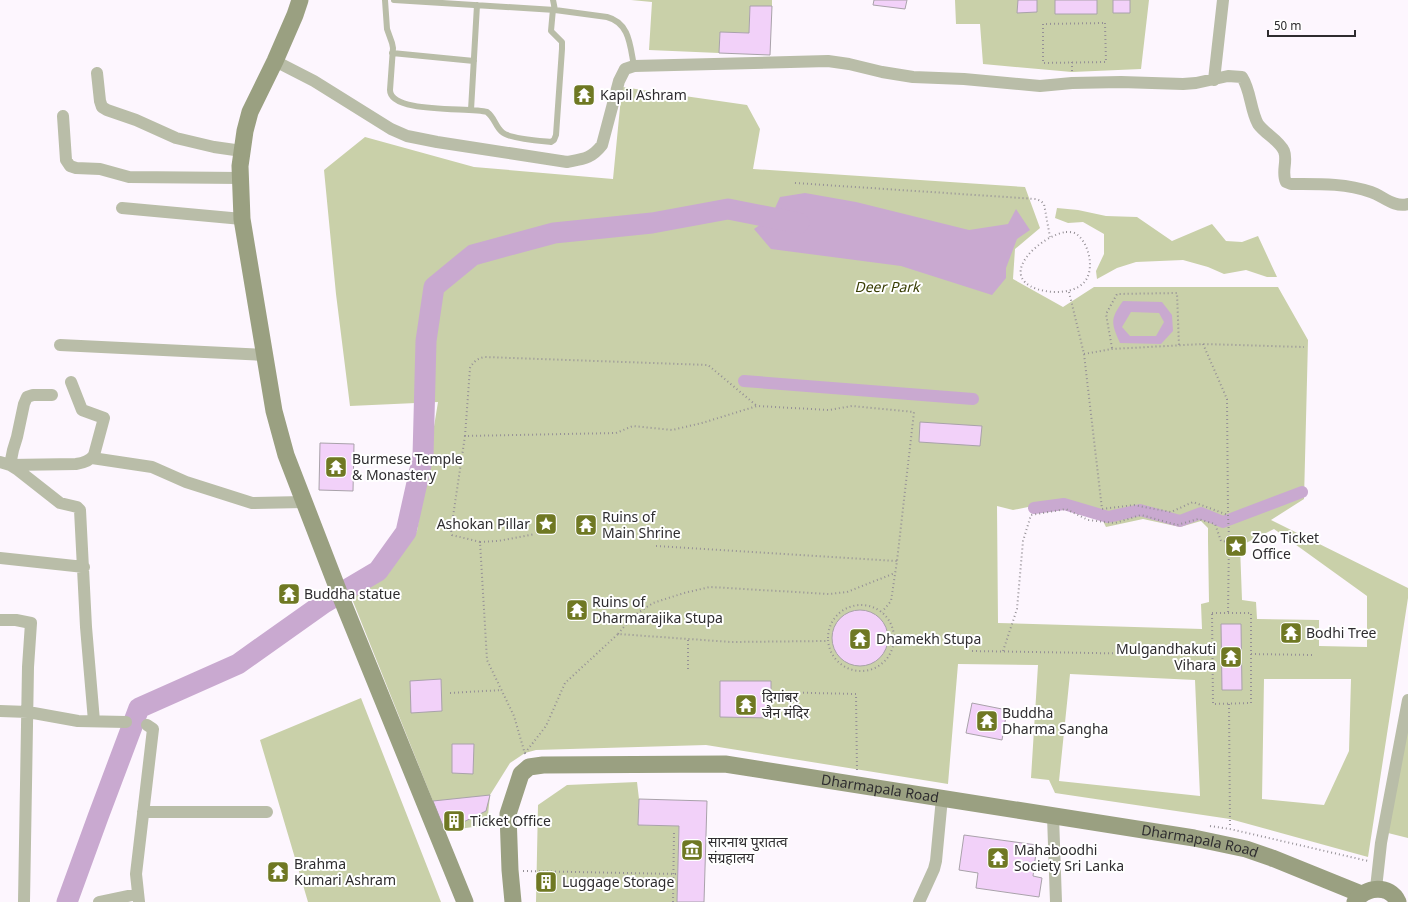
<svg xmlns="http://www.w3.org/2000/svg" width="1408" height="902" font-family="Georgia,'Noto Sans Devanagari',serif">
  <rect width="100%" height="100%" fill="#fdf6fe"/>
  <path fill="#c9d0a9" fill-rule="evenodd" d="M631 0H772V6H750L749 33 720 32 719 53 649 50 652 2Z
    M955 0H1149L1141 69 1072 72 983 64 980 24H956Z
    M622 87 747 105 760 129 753 169 1025 187 1040 228 1015 249 1013 279 1063 307 1094 287H1278L1308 340 1304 499 1271 520 1408 588V598L1368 857 1230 819 1055 793 1049 780 1031 778 1038 665 958 664 948 784 706 745 536 750 525 753 510 763 490 795 487 825 445 831 350 594 388 574 417 531 438 402 350 406 336 294 324 170 365 137 474 167 613 179ZM1057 501 1097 509 1106 527 1143 519 1180 527 1201 521 1208 528V541L1209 602 1201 604 1202 629 998 623 997 506 1013 510ZM1274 529 1367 596V647L1319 646V620L1257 619 1256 602 1242 600 1240 546ZM1070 674 1195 680 1200 796 1059 781ZM1264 679H1351L1349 751 1324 805 1262 799Z
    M1057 208 1078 210 1106 216 1137 217 1172 241 1212 224 1226 241 1242 242 1258 236 1277 277H1267L1246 270 1224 274 1208 267 1183 260 1136 262 1117 268 1097 279 1096 271 1104 254V234L1083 222 1068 223 1055 218Z
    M361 698 441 902H308L260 740Z
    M1408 719V838L1388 833Z
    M637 782 639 799 638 825 679 826 677 902H536L538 805 567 785Z"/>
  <path fill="#c9a9d0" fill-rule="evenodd" d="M805 193 856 202 969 230 1008 224 1016 209 1030 230 1017 239 1006 268V278L992 295 901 266 771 249 754 229 771 217 780 197Z
    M1123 301 1162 302 1172 315 1173 331 1161 344 1120 343C1111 323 1110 319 1123 301ZM1131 312 1159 313 1164 322 1156 336H1130L1122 327Z"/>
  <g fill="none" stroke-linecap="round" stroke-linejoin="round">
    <path stroke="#c9a9d0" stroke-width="12" d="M744 381 973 399
      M1034 508 1064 504 1108 517 1140 510 1180 521 1201 513 1223 522 1302 492"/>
    <path stroke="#c9a9d0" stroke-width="21" d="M67 902 98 817 139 708 238 664 324 603 378 571 406 532 423 456 426 341 434 287 473 255 554 233 652 223 728 209 799 223"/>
  </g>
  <path fill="#f2d1f9" stroke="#a9a2aa" d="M874 0H907L905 9 873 5Z
    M1018 0H1037V12L1017 13Z
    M1055 0H1097V14H1055Z
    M1113 0H1130V13H1113Z
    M750 6H772L770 55 719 53 720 32 749 33Z
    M920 422 982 426 980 446 919 442Z
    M320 443 354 444 353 491 319 490Z
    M832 638a28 28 0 1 1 56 0a28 28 0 1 1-56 0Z
    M1221 624H1241L1242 690H1222Z
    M441 679 442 711 411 713 410 681Z
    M720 681H771V718L720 717Z
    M972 703 1007 710 1002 740 966 733Z
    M452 744H474L473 774 452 773Z
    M490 795 486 811 445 831 433 801Z
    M639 799 707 801 704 902H677L679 826 638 825Z
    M964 835 1037 845 1033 876 1042 878 1039 897 976 888 978 873 959 870Z
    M542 875H550V889H542Z"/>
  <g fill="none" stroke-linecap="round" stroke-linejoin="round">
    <path stroke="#959096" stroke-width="2" stroke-dasharray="1 3" stroke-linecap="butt" d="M1105 23 1106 62 1043 63V24Z
      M1072 62V71
      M795 183 1036 199 1041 201 1044 204 1050 237
      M1066 232C1069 232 1072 232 1075 233 1088 241 1094 265 1087 278 1079 294 1052 294 1037 289 996 275 1042 235 1066 232Z
      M1069 292 1084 354 1102 509 1134 505 1171 512 1193 502 1228 515
      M1203 344 1227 399 1228 515 1229 537 1228 613
      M1112 348 1106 314 1117 294 1177 293 1179 346
      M1084 354 1112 349 1203 344 1304 347
      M465 436 470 368C474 361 478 358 485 357L708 365 757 406
      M480 542 498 541 535 534
      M656 546 897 561
      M828 638a33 33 0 1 1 66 0a33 33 0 1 1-66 0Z
      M1212 613H1251V703L1213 704Z
      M618 634 633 616 653 603 684 593 710 587 829 594 847 592 895 573
      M688 640V671
      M972 651 1212 655
      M1003 651 1017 609 1023 541 1031 515 1066 509 1088 520 1115 523 1141 515 1177 525 1198 519 1215 524 1221 541 1229 542
      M1251 654 1313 655
      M771 692 856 694 857 772
      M450 693 502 690
      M1229 704 1230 828
      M525 753 546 726 565 683 618 634 731 642 827 641
      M525 754 514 716 487 660 480 542 452 535 451 530 465 436 616 433 633 426 672 430 702 423 757 406 829 410 852 406 914 412 897 561 891 601 882 612
      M1210 826 1230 829 1368 861
      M523 871 678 874
      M673 902 674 833"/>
    <path stroke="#b9bda8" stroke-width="6" d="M385 0 387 29 392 43 393 48 390 90C390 114 470 107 487 112 495 118 495 126 502 132 509 139 541 141 551 142L554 140 556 135 562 49V42L551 31 553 9
      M394 0 555 10
      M553 0 555 10 607 17C630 23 630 46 634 66
      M392 53 474 61
      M471 110 477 5"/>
    <path stroke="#b9bda8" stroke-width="12" d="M275 61 314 81 391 129 407 136 437 142 567 162C583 159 591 159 602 145L619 81 625 69 634 66 828 61 849 64 882 72 913 77 964 79 1040 86 1072 83 1121 82 1183 84 1196 83 1228 76 1242 77C1251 91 1250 109 1258 124 1265 134 1279 140 1284 151 1288 161 1281 172 1286 182L1291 184C1318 184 1345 183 1371 192 1383 196 1394 208 1408 204
      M97 73 100 101 102 107 107 110 136 120 176 138 214 147 242 151
      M1214 80 1223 0
      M63 116 66 160 70 166 76 168 100 169 129 177 240 178
      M122 208 242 219
      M60 345 265 355
      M52 395H33L27 397 24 404 17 437 13 450 10 465 76 464C83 463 90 461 94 455L104 418 82 410 71 382
      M92 458 152 467 186 482 252 503 304 502
      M0 462 10 465 18 470 60 503 77 507 80 510 86 627 94 721
      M0 558 84 567
      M0 620H16L31 623 28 667 24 902
      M0 711 28 712 78 721 126 722
      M143 812H267
      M1053 816 1056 902
      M1376 888 1381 843 1408 700
      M99 902 137 894
      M139 902 136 874 153 729 147 725
      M919 902 934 869 936 861 942 798"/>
    <g stroke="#9aa081" stroke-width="17">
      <path d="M300 0 295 15 275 61 250 112 245 131 240 166 242 219 274 411 286 455 342 600 465 902"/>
      <path id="s1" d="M513 902 510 870 508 814 521 774 529 767 543 765 725 764 1194 838 1246 849 1272 858 1361 894"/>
      <path d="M1355 902C1365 886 1390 884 1398 902"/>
    </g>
  </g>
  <defs>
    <g id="temple-square" transform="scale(1.15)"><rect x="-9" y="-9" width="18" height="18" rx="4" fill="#6f7823" stroke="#fff"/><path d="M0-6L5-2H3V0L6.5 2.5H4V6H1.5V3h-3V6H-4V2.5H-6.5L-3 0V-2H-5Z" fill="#fff"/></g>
    <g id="sight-square" transform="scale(1.15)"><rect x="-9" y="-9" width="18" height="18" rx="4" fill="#6f7823" stroke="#fff"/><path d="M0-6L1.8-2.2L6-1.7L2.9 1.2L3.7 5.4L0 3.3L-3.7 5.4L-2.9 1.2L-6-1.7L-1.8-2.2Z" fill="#fff"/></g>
    <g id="building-square" transform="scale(1.15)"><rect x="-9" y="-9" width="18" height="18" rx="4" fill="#6f7823" stroke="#fff"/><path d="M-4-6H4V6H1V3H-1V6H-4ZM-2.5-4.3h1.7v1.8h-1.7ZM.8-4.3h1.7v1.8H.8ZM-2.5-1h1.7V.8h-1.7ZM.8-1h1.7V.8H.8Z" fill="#fff"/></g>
    <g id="museum-square" transform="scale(1.15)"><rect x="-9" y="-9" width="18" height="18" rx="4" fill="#6f7823" stroke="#fff"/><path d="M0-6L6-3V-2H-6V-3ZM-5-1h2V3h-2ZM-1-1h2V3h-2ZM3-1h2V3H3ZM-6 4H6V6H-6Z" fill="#fff"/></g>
  </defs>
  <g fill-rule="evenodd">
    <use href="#temple-square" x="584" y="95"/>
    <use href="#temple-square" x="336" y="467"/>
    <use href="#sight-square" x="546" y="524"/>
    <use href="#temple-square" x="586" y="525"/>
    <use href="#sight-square" x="1236" y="546"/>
    <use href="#temple-square" x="289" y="594"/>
    <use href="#temple-square" x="577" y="610"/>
    <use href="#temple-square" x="1291" y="633"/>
    <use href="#temple-square" x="860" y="639"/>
    <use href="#temple-square" x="1231" y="657"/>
    <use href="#temple-square" x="746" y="705"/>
    <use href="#temple-square" x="987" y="721"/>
    <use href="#building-square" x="454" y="821"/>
    <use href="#museum-square" x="692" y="850"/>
    <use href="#temple-square" x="998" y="858"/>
    <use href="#temple-square" x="278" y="872"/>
    <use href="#building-square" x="546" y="882"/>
  </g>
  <g text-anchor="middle" stroke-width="4" stroke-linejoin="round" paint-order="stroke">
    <g font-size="14" fill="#2e2c2f" stroke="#fff" text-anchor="start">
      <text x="600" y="100">Kapil Ashram</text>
      <text x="352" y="464">Burmese Temple<tspan x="352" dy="16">&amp; Monastery</tspan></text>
      <text x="602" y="522">Ruins of<tspan x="602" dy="16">Main Shrine</tspan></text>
      <text x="530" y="529" text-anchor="end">Ashokan Pillar</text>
      <text x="1252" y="543">Zoo Ticket<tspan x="1252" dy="16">Office</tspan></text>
      <text x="304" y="599">Buddha statue</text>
      <text x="592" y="607">Ruins of<tspan x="592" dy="16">Dharmarajika Stupa</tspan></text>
      <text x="1306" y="638">Bodhi Tree</text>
      <text x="876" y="644">Dhamekh Stupa</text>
      <text x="1216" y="654" text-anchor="end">Mulgandhakuti<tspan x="1216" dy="16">Vihara</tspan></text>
      <text x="762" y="702">दिगांबर<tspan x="762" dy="16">जैन मंदिर</tspan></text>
      <text x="1002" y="718">Buddha<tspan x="1002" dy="16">Dharma Sangha</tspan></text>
      <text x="470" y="826">Ticket Office</text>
      <text x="708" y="847">सारनाथ पुरातत्व<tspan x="708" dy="16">संग्रहालय</tspan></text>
      <text x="1014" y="855">Mahaboodhi<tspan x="1014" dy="16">Society Sri Lanka</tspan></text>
      <text x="294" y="869">Brahma<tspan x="294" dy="16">Kumari Ashram</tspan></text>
      <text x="562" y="887">Luggage Storage</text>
    </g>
    <g font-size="14" font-style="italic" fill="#383d03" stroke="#fff">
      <text x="887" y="292">Deer Park</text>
    </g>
    <g font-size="14" fill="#2e2c2f" stroke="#fff">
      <text dy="5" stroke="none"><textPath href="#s1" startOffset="494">Dharmapala Road</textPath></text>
      <text dy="5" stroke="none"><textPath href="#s1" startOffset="818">Dharmapala Road</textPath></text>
    </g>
  </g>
  <path d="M1268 30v6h87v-6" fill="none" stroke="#2e2c2f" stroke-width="2"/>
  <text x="1274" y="30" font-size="12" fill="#2e2c2f" stroke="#ffffff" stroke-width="3" paint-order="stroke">50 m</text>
</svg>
